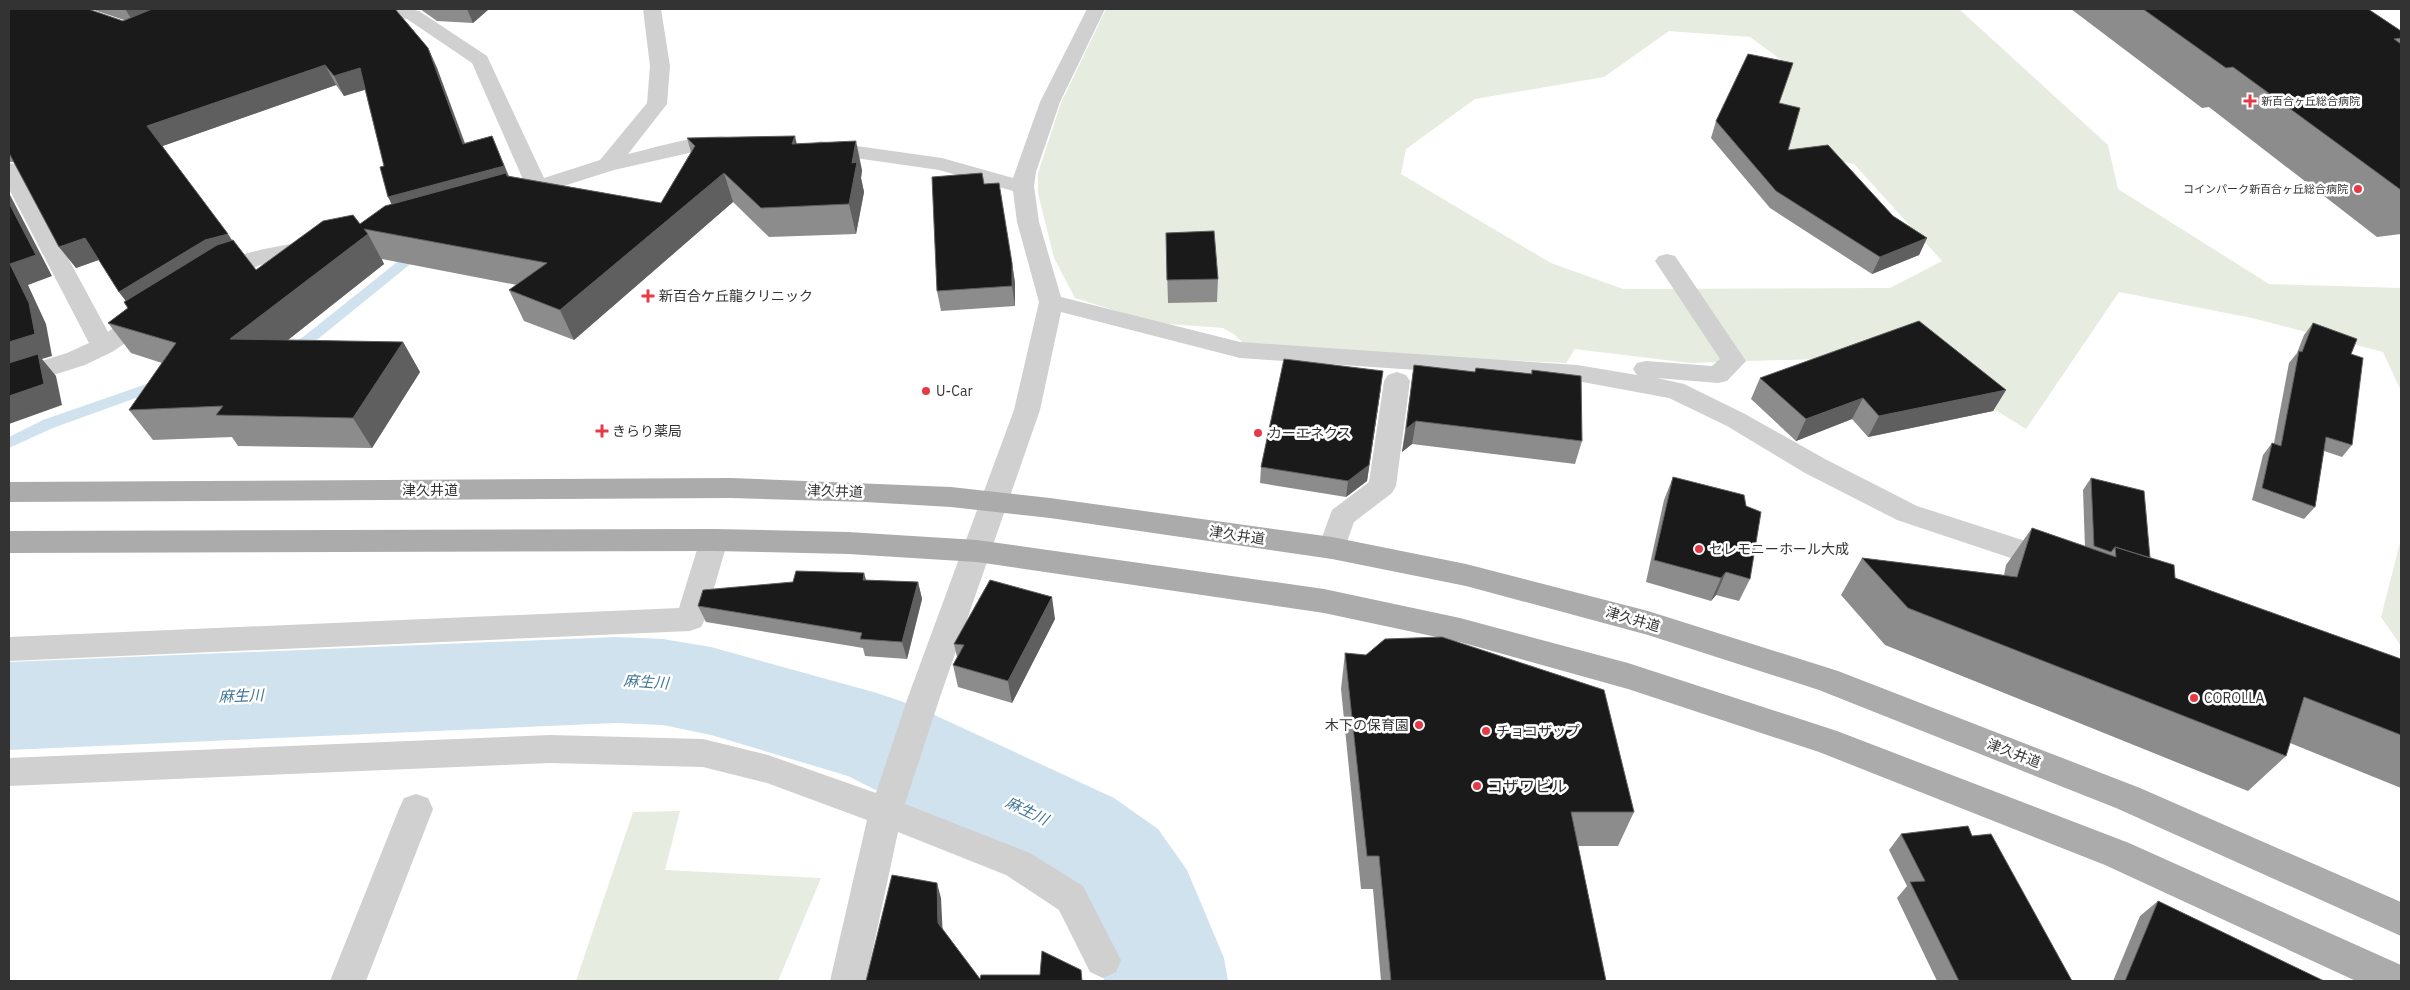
<svg xmlns="http://www.w3.org/2000/svg" width="2410" height="990" font-family="'IBM Plex Sans','Noto Sans JP',sans-serif">
  <rect width="100%" height="100%" fill="#fff"/>
  <path fill="#e6ecdf" fill-rule="evenodd" d="M1106 9H1959L2108 145 2118 189 2269 284 2401 288V391L2383 352 2252 318 2119 292 2026 429 1909 356 1690 363 1575 349 1566 363 1317 351 1244 344 1235 335 1223 328 1155 323 1075 298 1054 258 1038 193V173L1061 103ZM1669 31 1750 37 1784 62 1742 138 1854 164 1942 261 1890 288 1623 289 1551 263 1401 174 1406 149 1475 99 1604 77Z
    M2401 539V646L2381 617Z
    M680 811 665 870 821 878 778 981H576L633 812Z"/>
  <g fill="none" stroke-linecap="round" stroke-linejoin="round">
    <path fill="#cfe2ee" fill-rule="evenodd" d="M420 246 424 247 426 250 424 253 313 343 294 353H284L282 350 303 337 416 247Z
      M161 379 168 384 166 387 53 428 9 448V437L43 420Z"/>
    <path fill="#cfe2ee" fill-rule="evenodd" d="M616 637 663 639 711 647 877 693 915 706 1114 798 1158 829 1187 870 1224 958 1228 981H1104L1102 958 1094 935 1076 905 1034 870 848 776 711 735 663 725 616 723 9 750V662Z"/>
    <path fill="#d0d0d0" fill-rule="evenodd" d="M1397 372 1406 375 1410 381 1396 486 1392 493 1354 522 1342 556 1332 559 1322 556 1318 548 1332 510 1369 482 1384 381 1388 375Z
      M416 794 428 798 433 809 366 981H330L399 809 404 798Z"/>
    <path fill="#d0d0d0" fill-rule="evenodd" d="M380 9H410L419 11 487 56 544 178 600 160 647 103 650 66 643 9H661L670 66 667 104 628 154C656 148 706 131 733 138L736 142 733 146 711 148 614 170 516 201 508 199 505 194 508 189 525 184 472 63 407 19 383 13Z
      M1087 9H1105L1060 102 1036 172 1034 186 1039 222 1061 297 1240 342 1577 365 1637 375 1633 369 1637 363 1646 361 1712 366 1720 359 1655 261 1659 256 1667 254 1675 256 1746 361 1727 381 1718 383 1657 378 1684 384 1745 414 1825 459 1917 506 2063 553 2067 561 2063 569 2053 572 1897 520 1805 473 1727 426 1669 398 1577 381 1240 358 1061 312 1040 410 940 697 905 804 1030 853 1083 886 1121 960 1116 972 1103 978 1090 972 1059 910 1006 875 898 832 866 981H830L867 820 767 783 703 767 550 763 9 786V758L550 735 703 739 768 755 876 793 908 697 1014 410 1039 302 1017 222 1013 191 939 170 821 153 814 151 811 147 814 143 821 141 942 158 1013 178 1040 102Z
      M9 163 17 164 20 169 108 332C123 322 139 306 158 311L161 316 158 321 112 352 85 365 9 389V371L67 353 89 343 9 189Z
      M318 240 326 242 329 247 326 252 260 265 216 283 208 281 204 276C219 253 291 244 318 240Z
      M714 529 724 532 728 540 705 619 701 627 690 631 9 661V637L679 608 700 540 704 532Z"/>
    <path fill="#ababab" fill-rule="evenodd" d="M731 478 951 487 1050 498 1332 537 1466 564 1648 611 1838 671 2140 788 2401 902V936L2116 808 1819 690 1648 635 1466 586 1332 559 1050 518 951 507 865 502 731 498 9 502V482Z
      M714 529 848 532 977 540 1324 589 1460 618 1628 663 1837 731 2129 843 2401 965V981H2356L2105 865 1819 752 1628 689 1460 642 1324 613 977 562 848 554 714 551 9 553V531Z"/>
  </g>
  <path fill="#8c8c8c" fill-rule="evenodd" d="M9 9 123 21 124 20 91 9H395L428 48 437 68 465 143 492 136 509 176 661 203 691 152 687 138 796 144 862 170 861 178 864 192 856 234 769 237 733 202 574 340 524 321 509 290 517 285 382 259 384 264 288 340 403 342 420 372 372 448 238 446 232 437 153 440 129 410 162 363 131 353 108 323 128 308 126 301 119 292 99 260 76 268 14 162H9ZM336 85 344 96 365 90 384 166 391 204 360 224 256 270 232 240 162 146Z
    M417 9H489L473 23 437 21 420 9Z
    M2071 9H2368L2401 31V234L2377 237 2209 107 2202 108Z
    M1779 103 1788 150 1927 238 1919 255 1872 274 1770 208 1711 138 1716 121Z
    M984 184 1012 263 1015 283V306L941 311 937 291Z
    M1166 233 1218 279 1217 302 1168 303Z
    M2313 323 2351 354 2352 445 2342 457 2324 451 2315 507 2304 519 2252 500 2263 455 2272 443H2274L2289 363 2297 353 2304 335Z
    M1414 365 1475 372 1476 368 1531 374 1532 370 1582 441 1575 464 1412 444 1402 452Z
    M1760 378 2006 390 1993 411 1868 437 1852 419 1796 441 1751 399Z
    M1381 387 1367 481 1346 497 1260 483 1261 467Z
    M1673 477 1750 579 1739 601 1716 595 1711 601 1646 582 1664 500Z
    M2091 478 2150 558 2175 578 2401 659V788L2290 743 2286 756 2248 791 1885 645 1841 595 1862 558 2004 575 2006 565 2032 528 2085 547 2083 490Z
    M866 580 918 582 922 599 907 659 865 656 863 648 706 622 698 606Z
    M1055 619 1012 703 958 687 953 665 957 657 954 644Z
    M1345 653 1634 812 1618 846H1578L1606 981H1381L1373 889H1361L1341 689Z
    M1901 834 1972 836 2072 981H1937L1897 898 1907 886 1889 850Z
    M2158 901 2324 981H2113L2140 916Z"/>
  <path fill="#5f5f5f" d="M125 9H170L135 24Z
    M467 9H489L473 23Z
    M428 48 437 68 472 164 463 144Z
    M325 65 336 85 160 147 147 126Z
    M360 68 370 88 344 96 334 76Z
    M492 136 513 187 399 218 388 197Z
    M795 136 802 166 792 144Z
    M856 141 862 170 861 178 864 192 856 234 849 204 852 163Z
    M724 173 733 202 574 340 560 310Z
    M9 193 52 276 28 285 46 324 52 356 42 359 56 376 62 405 9 424V342L10 264Z
    M228 234 241 255 135 313 119 292 205 240Z
    M368 234 384 264 251 369 230 339Z
    M85 238 101 259 76 268 59 247Z
    M1927 238 1919 255 1872 274 1880 257Z
    M1012 263 1015 283V306L1012 286Z
    M403 342 420 372 372 448 353 418Z
    M1381 387 1367 481 1346 497 1348 481Z
    M2006 390 1993 411 1868 437 1879 416Z
    M1863 398 1852 419 1796 441 1806 419Z
    M1416 421 1412 444 1402 452 1406 429Z
    M1726 572 1716 595 1711 601 1721 578Z
    M864 573 869 590 863 580Z
    M918 582 922 599 907 659 902 642Z
    M1052 597 1055 619 1012 703 1008 681Z
    M937 883 941 898 943 938 938 923Z"/>
  <path fill="#1a1a1a" stroke="#5f5f5f" d="M9 9H88L123 21 152 9H395L428 48 463 144 492 136 504 166 388 197 380 167 384 166 360 68 334 76 325 65 147 126 228 234 205 240 119 292 85 238 59 247 9 153Z
    M2143 9H2368L2401 31V38L2394 39 2401 44V190L2233 67 2226 68Z
    M1748 54 1793 63 1779 103 1800 108 1788 150 1828 145 1893 216 1927 238 1880 257 1776 191 1716 121Z
    M795 136 792 144 856 141 852 163 857 162 849 204 761 208 724 173 560 310 509 290 547 263 364 229 368 234 230 339 403 342 353 418 216 415 223 406 129 410 176 343 108 323 128 308 124 302 217 245 233 240 256 270 323 221 353 215 360 224 385 206 506 173 507 176 661 203 695 146 687 138Z
    M982 173 984 184 999 183 1012 263V286L937 291 932 177Z
    M9 203 36 255 10 264 29 303 35 334 9 342Z
    M1214 231 1218 279 1167 280 1166 233Z
    M1919 321 2006 390 1879 416 1863 398 1806 419 1760 378Z
    M2313 323 2357 339 2351 354 2363 358 2352 445 2326 437 2315 507 2262 488 2272 443 2281 446 2299 351 2302 352Z
    M38 354 44 384 9 396V363Z
    M1284 359 1383 371 1369 465 1348 481 1261 467Z
    M1414 365 1475 372 1476 368 1532 374V370L1581 376 1582 441 1416 421 1406 429Z
    M1673 477 1744 495 1746 506 1761 512 1750 579 1726 572 1721 578 1654 560Z
    M2091 478 2144 491 2150 558 2115 547 2111 552 2094 546Z
    M2032 528 2116 557 2115 547 2174 565 2175 578 2401 659V735L2304 697 2286 756 1908 608 1862 558 2017 577Z
    M796 571 864 573 863 580 918 582 902 642 860 639 862 633 698 606 703 590 793 582Z
    M990 580 1052 597 1008 681 953 665 964 645 954 644Z
    M1442 637 1604 690 1634 812H1571L1606 981H1391L1379 856H1367L1345 653 1366 655 1385 639Z
    M1968 826 1972 836 1991 834 2072 981H1959L1910 882 1925 881 1901 834Z
    M892 875 937 883 938 923 980 979 981 975H1040L1042 951 1081 970 1082 981H866Z
    M2158 901 2324 981H2125Z"/>
  <g fill="#e63946" stroke="#fff" stroke-width="2">
    <path d="M2247.5 93.5h5v5h5v5h-5v5h-5v-5h-5v-5h5z"/>
    <circle cx="2358" cy="189" r="5"/>
    <path d="M645.5 288.5h5v5h5v5h-5v5h-5v-5h-5v-5h5z"/>
    <circle cx="926" cy="391" r="5"/>
    <path d="M599.5 423.5h5v5h5v5h-5v5h-5v-5h-5v-5h5z"/>
    <circle cx="1258" cy="433" r="5"/>
    <circle cx="1699" cy="549" r="5"/>
    <circle cx="2194" cy="698" r="5"/>
    <circle cx="1419" cy="725" r="5"/>
    <circle cx="1486" cy="731" r="5"/>
    <circle cx="1477" cy="786" r="5"/>
  </g>
  <g text-anchor="middle" stroke-width="5" stroke-linejoin="round" paint-order="stroke">
    <g font-size="11" fill="#333" stroke="#fff" text-anchor="start">
      <text x="2261" y="105">新百合ヶ丘総合病院</text>
      <text x="2348" y="193" text-anchor="end">コインパーク新百合ヶ丘総合病院</text>
    </g>
    <g font-size="14" fill="#333" stroke="#fff" text-anchor="start">
      <text x="659" y="301">新百合ケ丘龍クリニック</text>
      <text x="936" y="396">U-Car</text>
      <text x="612" y="436">きらり薬局</text>
      <text x="1268" y="438">カーエネクス</text>
      <text x="1709" y="554">セレモニーホール大成</text>
      <text x="2204" y="703">COROLLA</text>
      <text x="1409" y="730" text-anchor="end">木下の保育園</text>
      <text x="1496" y="736">チョコザップ</text>
    </g>
    <g font-size="14" fill="#333" stroke="#fff">
      <text x="430" y="495">津久井道</text>
      <text transform="translate(835 491) rotate(2)" y="5">津久井道</text>
      <text transform="translate(1237 535) rotate(8)" y="5">津久井道</text>
      <text transform="translate(1633 619) rotate(16)" y="5">津久井道</text>
      <text transform="translate(2014 753) rotate(21)" y="5">津久井道</text>
    </g>
    <g font-size="15" font-style="italic" fill="#3f7597" stroke="#fff">
      <text transform="translate(646 682) rotate(4)" y="5">麻生川</text>
      <text transform="translate(241 696) rotate(-2)" y="5">麻生川</text>
      <text transform="translate(1027 811) rotate(26)" y="5">麻生川</text>
    </g>
    <g font-size="16" fill="#333" stroke="#fff" text-anchor="start">
      <text x="1487" y="792">コザワビル</text>
    </g>
  </g>
  <rect width="2410" height="990" fill="none" stroke="#333333" stroke-width="20"/>
</svg>
